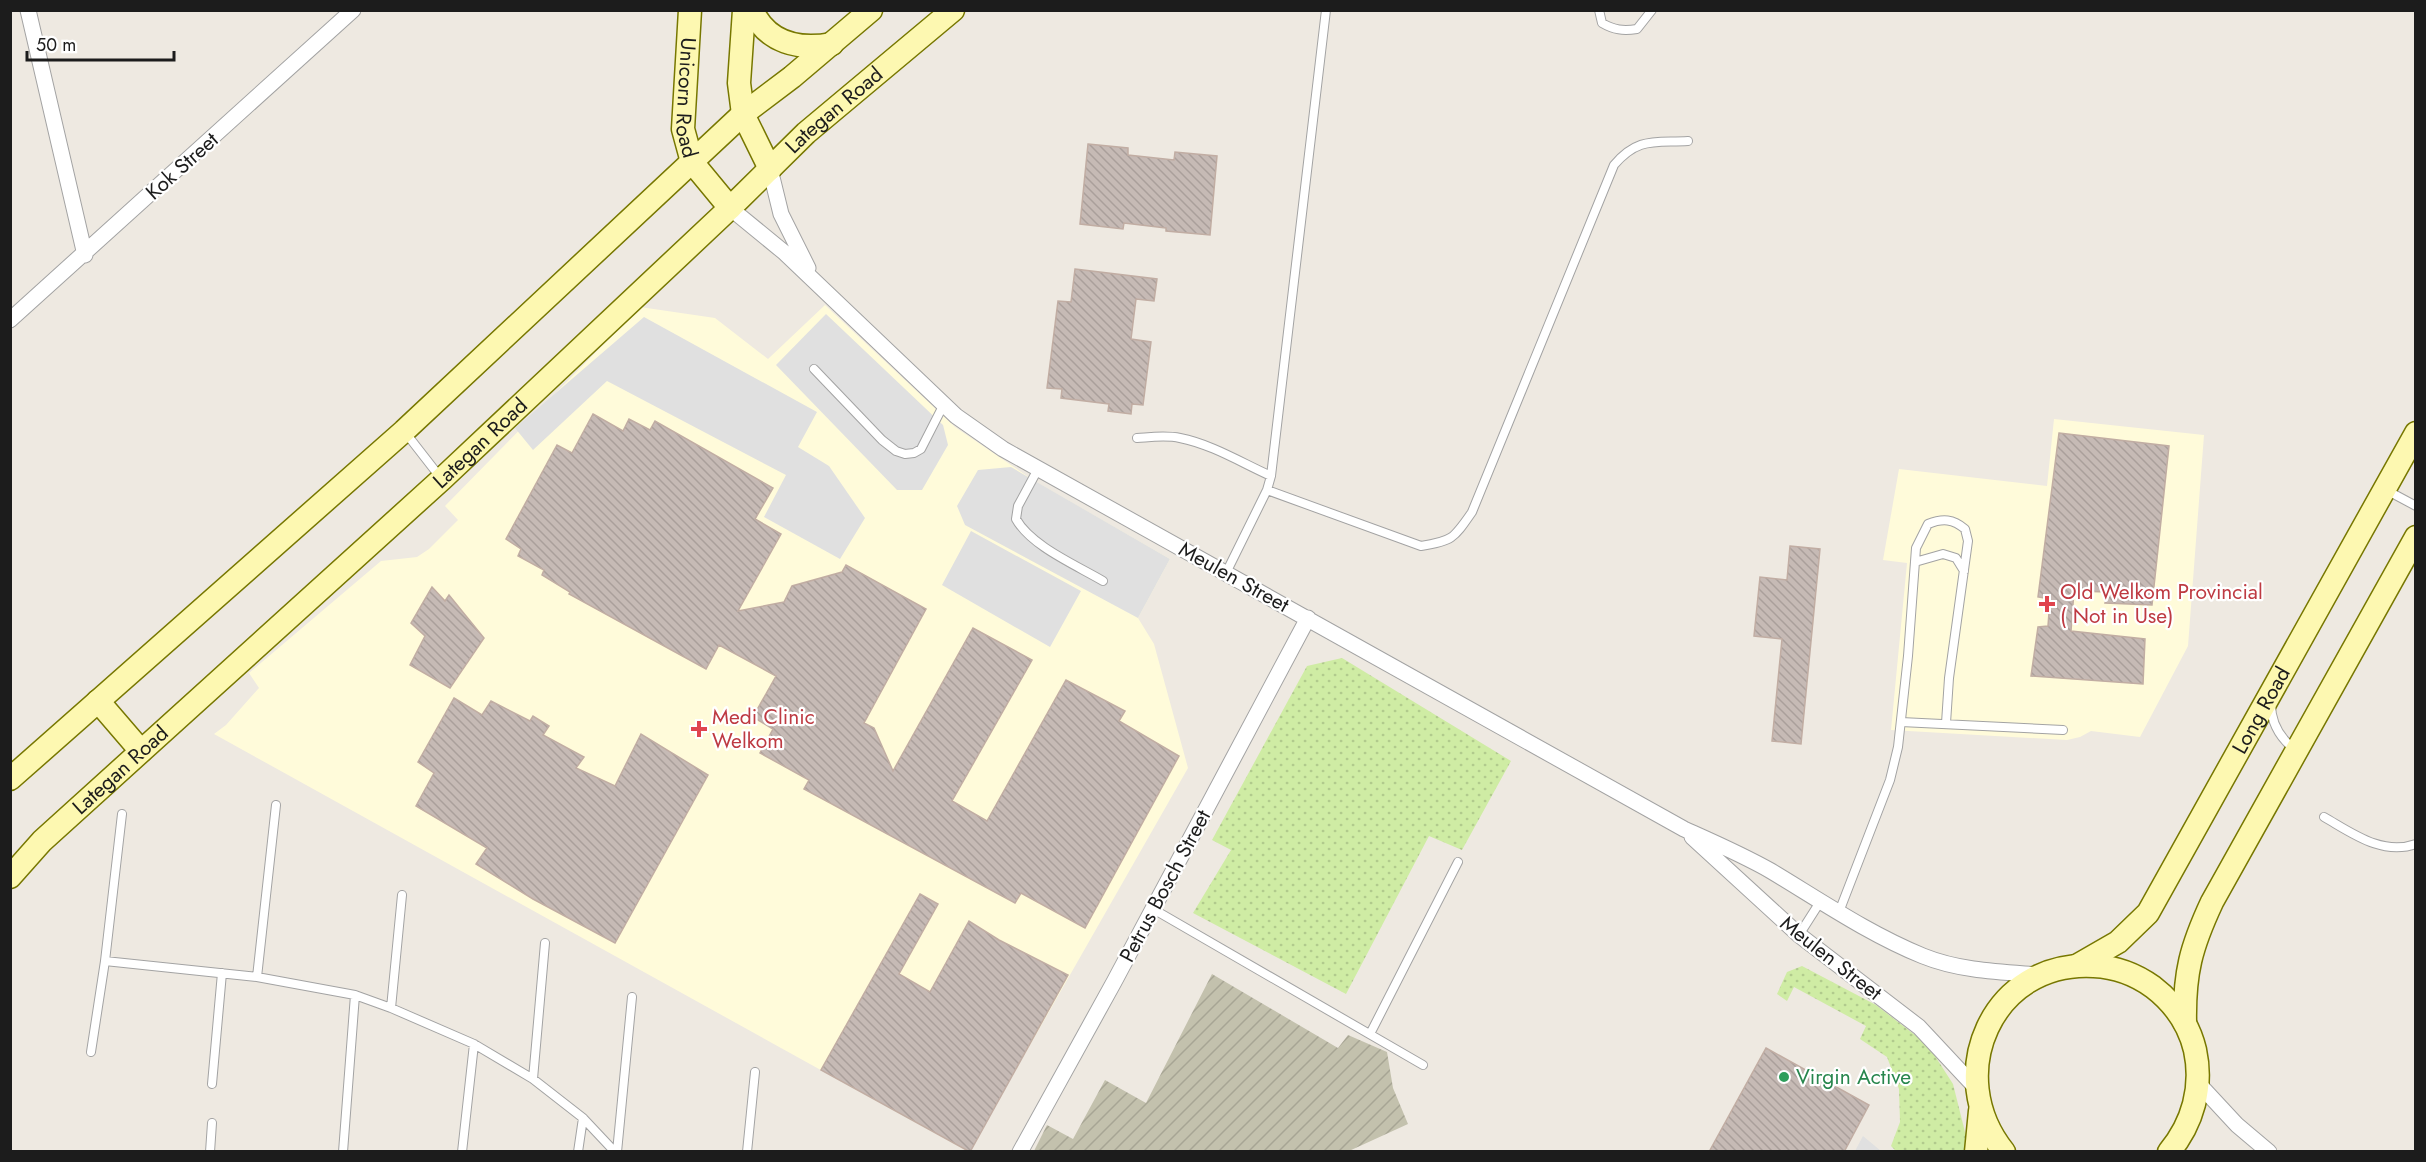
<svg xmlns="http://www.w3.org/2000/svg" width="2426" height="1162" font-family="Jost,sans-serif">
  <defs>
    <pattern id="construction-furrows" width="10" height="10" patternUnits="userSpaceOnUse" patternTransform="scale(1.5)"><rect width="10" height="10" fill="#c3c1ad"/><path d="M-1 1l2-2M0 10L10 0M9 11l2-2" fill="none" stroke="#a7a594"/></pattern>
    <pattern id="grass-dots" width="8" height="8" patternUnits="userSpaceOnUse" patternTransform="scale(1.5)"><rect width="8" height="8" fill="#cfeca4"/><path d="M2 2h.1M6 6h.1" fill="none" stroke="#b1ca8d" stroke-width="1.8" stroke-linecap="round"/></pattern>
    <pattern id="building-back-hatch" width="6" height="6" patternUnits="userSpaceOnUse" patternTransform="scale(1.5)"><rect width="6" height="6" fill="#c6bab5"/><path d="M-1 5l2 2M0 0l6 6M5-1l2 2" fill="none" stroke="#aa9f9b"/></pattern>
  </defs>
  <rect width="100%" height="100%" fill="#eee9e1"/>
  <path fill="#fffbda" d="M825 305 955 427 1033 480 1170 559 1138 618 1154 644 1188 768 969 1152 214 734 226 725 259 688 249 673 381 561 417 557 429 549 458 520 445 506 640 307 715 318 768 359Z
    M2054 419 2204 435 2188 646 2140 737 2091 731 2080 737 2067 740 1891 730 1907 563 1883 560 1899 469 2047 486Z"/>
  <path fill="url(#construction-furrows)" d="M1212 974 1338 1048 1348 1035 1387 1052 1393 1088 1408 1124 1349 1151H1034L1047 1125 1073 1139 1105 1080 1146 1103Z"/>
  <path fill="url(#grass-dots)" d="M1342 658 1511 761 1462 850 1429 836 1346 994 1193 913 1231 850 1212 840 1307 666Z
    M1802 966 1876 1005 1928 1045 1953 1084 1968 1144V1151H1896L1891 1146 1900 1122 1899 1089 1887 1057 1860 1039 1866 1026 1794 987 1787 1001 1777 994 1787 972Z"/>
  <path fill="#e0e0e0" d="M826 314 943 425 948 445 922 490H897L776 365Z
    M644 317 817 412 798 447 829 466 865 518 840 559 764 517 786 475 607 381 533 450 515 428Z
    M1011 467 1170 559 1138 618 965 525 957 506 978 470Z
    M971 531 1081 591 1050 647 942 585Z
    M1863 1136 1881 1151H1855Z"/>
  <path fill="url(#building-back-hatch)" stroke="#c1ada3" stroke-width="1.5" d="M1088 144 1128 148V155L1174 160 1175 152 1217 156 1210 235 1166 231V228L1124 223 1123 229 1080 224Z
    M1075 269 1157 279 1154 301 1136 299 1131 339 1151 342 1143 405 1132 404 1131 414 1108 411 1109 404 1061 398 1062 389 1047 388 1058 301 1071 302Z
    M593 414 623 431 629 419 650 430 655 421 773 488 755 519 781 534 738 611 784 602 792 586 842 572 846 565 926 609 864 723 874 728 893 771 973 628 1032 660 952 801 987 821 1066 680 1125 711 1119 721 1179 756 1085 928 1021 893 1015 903 804 789 809 780 760 753 773 729 753 717 776 676 719 645 706 669 569 594 570 592 542 575 544 570 518 556 521 549 506 539 557 445 572 453Z
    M2059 433 2169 446 2152 605 2105 603 2108 592 2074 591 2071 631 2145 639 2143 684 2031 676 2038 627 2048 626 2050 599 2038 597Z
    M1790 546 1820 549 1801 744 1772 741 1782 639 1754 636 1760 577 1787 580Z
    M432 587 445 601 449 595 484 638 450 688 410 665 425 636 411 623Z
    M454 698 482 715 491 701 530 721 533 716 549 726 543 735 584 757 576 768 615 786 641 734 708 775 615 943 533 899 476 864 487 848 416 806 434 773 418 762Z
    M920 894 938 904 899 974 930 992 969 921 999 940 1068 975 970 1152 821 1070Z
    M1766 1048 1869 1105 1844 1152H1709Z"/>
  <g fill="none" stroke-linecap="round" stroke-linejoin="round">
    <g stroke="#a3a3a3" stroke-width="10">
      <path id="lane" d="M1599 10 1602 23C1614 30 1623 31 1637 29L1652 10
        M814 369 882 440 896 451 905 454 914 453 921 449 944 404
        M405 432 440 477
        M1137 438C1152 437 1166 435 1180 438 1211 444 1242 463 1271 476
        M1038 469 1018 506 1016 519C1031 546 1076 565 1103 581
        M1267 490 1421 546C1453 541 1454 538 1472 512L1614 165C1638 137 1654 143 1688 141
        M2388 491 2416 506
        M1915 562 1943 554 1956 558 1964 571
        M1226 573 1267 490 1271 476 1326 10
        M2271 704C2271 724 2280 738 2295 750
        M1901 722 2063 730
        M2324 817C2352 833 2382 856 2416 844
        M1153 909 1423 1065
        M1839 912 1890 780 1898 747 1908 656 1916 548 1928 524C1943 518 1953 519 1965 529L1968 541 1949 678 1946 723
        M1799 935 1820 902
        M105 961 257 977 355 995 391 1008 474 1044 533 1079 583 1118 615 1152
        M257 977 276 805
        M391 1008 402 895
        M1370 1034 1458 862
        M91 1052 105 961 122 814
        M533 1079 545 943
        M212 1084 222 973
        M210 1152 212 1123
        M343 1152 355 995
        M462 1152 474 1044
        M578 1152 583 1118
        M617 1152 632 997
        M747 1152 755 1072"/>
    </g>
    <g stroke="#a3a3a3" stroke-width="17">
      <path id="street" d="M28 10 85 255
        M770 169 781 214 808 268
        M730 208 785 253 956 416 1003 449 1684 829C1713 842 1743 855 1771 871 1821 901 1869 934 1923 956 1960 971 2001 972 2040 975
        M10 320 353 10
        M1692 837 1799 935 1919 1027 1977 1089
        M2198 1083 2237 1125 2269 1152
        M1020 1152 1114 982 1308 618"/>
    </g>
    <g stroke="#770" stroke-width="25">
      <g id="secondary">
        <path id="s1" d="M690 10 683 129 692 162 730 208"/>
        <path d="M744 10 739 83 743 114 770 169"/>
        <path d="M752 10C767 43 799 50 832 44"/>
        <path d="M98 701 141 751"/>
        <path d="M10 779 404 431 743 114 792 77 871 10"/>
        <path id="s2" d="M10 877 42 841 442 479 730 208 806 133 953 10"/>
        <path id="s3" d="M2078 965 2118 942 2148 913 2416 433"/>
        <path d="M2185 1023C2184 973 2191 947 2212 902L2416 537"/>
        <path d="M1976 1152 1980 1111"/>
        <path d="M2004 1152C1942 1075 1992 960 2094 966 2116 967 2135 974 2153 987 2174 1003 2189 1025 2195 1050 2203 1087 2193 1123 2169 1152"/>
      </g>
    </g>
    <use href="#lane" stroke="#fff" stroke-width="8"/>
    <use href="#street" stroke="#fff" stroke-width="15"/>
    <use href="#secondary" stroke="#fdf8b1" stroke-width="22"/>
  </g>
  <g fill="#e0444e" stroke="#fff" stroke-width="2">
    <path d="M2044 595h6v6h6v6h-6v6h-6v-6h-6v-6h6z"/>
    <path d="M696 720h6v6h6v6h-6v6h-6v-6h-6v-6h6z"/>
  </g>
  <circle fill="#2e9e5b" stroke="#fff" stroke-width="2" cx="1784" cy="1077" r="6"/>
  <g text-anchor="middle" stroke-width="4.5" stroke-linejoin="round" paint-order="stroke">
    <g font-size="21" fill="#1c1c1c" stroke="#fff">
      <text dy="7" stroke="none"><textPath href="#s1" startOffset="88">Unicorn Road</textPath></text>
      <text dy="7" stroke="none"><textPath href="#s2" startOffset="1126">Lategan Road</textPath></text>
      <text transform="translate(182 166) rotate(-42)" y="7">Kok Street</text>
      <text dy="7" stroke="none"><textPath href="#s2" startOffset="640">Lategan Road</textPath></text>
      <text transform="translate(1234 577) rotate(29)" y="7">Meulen Street</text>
      <text dy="7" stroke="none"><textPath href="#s3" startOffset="320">Long Road</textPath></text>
      <text dy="7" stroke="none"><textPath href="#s2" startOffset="154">Lategan Road</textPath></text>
      <text transform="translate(1165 886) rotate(-62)" y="7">Petrus Bosch Street</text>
      <text transform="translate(1831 958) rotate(38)" y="7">Meulen Street</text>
    </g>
    <g font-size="21" fill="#be3a42" stroke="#fff" text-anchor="start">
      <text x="2060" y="599">Old Welkom Provincial<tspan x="2060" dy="24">( Not in Use)</tspan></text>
      <text x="712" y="724">Medi Clinic<tspan x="712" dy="24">Welkom</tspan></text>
    </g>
    <g font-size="21" fill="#27864d" stroke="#fff" text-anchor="start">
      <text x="1796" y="1084">Virgin Active</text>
    </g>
  </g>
  <rect width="2426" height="1162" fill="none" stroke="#1c1c1c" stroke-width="24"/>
  <path d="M27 51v9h147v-9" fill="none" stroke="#1c1c1c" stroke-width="3"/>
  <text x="36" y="51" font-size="18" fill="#1c1c1c" stroke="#ffffff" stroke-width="4.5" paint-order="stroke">50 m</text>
</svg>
